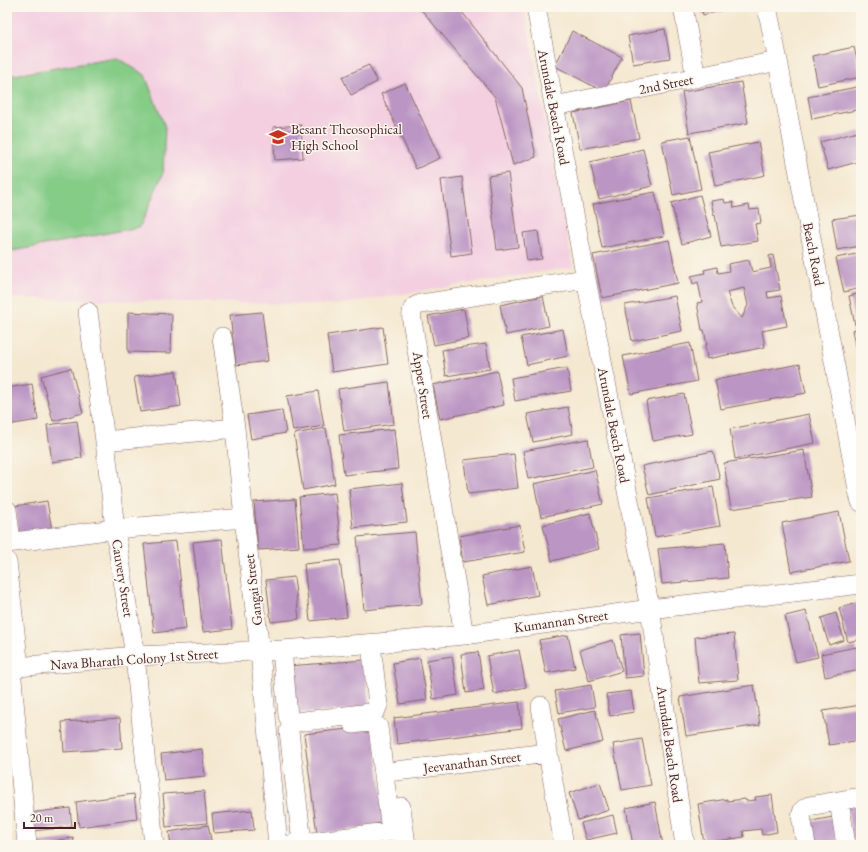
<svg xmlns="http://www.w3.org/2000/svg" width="868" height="852" font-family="'EB Garamond',serif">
  <rect width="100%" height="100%" fill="#fbf7ec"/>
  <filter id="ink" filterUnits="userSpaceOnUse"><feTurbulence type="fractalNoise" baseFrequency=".025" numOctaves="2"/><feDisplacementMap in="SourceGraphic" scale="8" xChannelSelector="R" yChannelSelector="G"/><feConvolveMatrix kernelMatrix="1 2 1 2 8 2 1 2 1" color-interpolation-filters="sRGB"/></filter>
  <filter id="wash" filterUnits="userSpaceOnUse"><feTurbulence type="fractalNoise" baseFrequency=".012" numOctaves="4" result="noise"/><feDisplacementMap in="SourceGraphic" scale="16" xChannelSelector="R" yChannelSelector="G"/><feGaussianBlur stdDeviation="0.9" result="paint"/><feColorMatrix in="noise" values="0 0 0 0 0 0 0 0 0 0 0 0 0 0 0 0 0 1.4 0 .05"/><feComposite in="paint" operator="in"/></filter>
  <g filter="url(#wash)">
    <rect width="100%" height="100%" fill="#f4e8d0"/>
    <path fill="#f3cfe0" d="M7 7H524L573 267 335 305 7 298Z"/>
    <path fill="#85cc87" stroke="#687659" d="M117 58 145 75 165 127 163 173 140 227 7 252V76Z"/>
    <g id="blocks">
      <path fill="#bb96c4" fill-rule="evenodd" d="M419 7H458L522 88 536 157 513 165 495 97Z
        M701 7H732V8L703 15Z
        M665 29 670 58 633 64 628 36Z
        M572 31 622 57 604 92 555 66Z
        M854 47 861 77 818 86 812 56Z
        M369 65 377 82 351 95 342 77Z
        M741 82 748 123 689 133 682 92Z
        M405 83 440 158 416 169 381 94Z
        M861 86V109L812 119 808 97Z
        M631 101 639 138 580 149 573 113Z
        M301 125 303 158 275 160 273 127Z
        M861 131V161L828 170 820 142Z
        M690 136 701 189 673 195 662 141Z
        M758 142 765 175 715 186 708 152Z
        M643 149 652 186 599 199 590 162Z
        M508 173 518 247 497 250 488 176Z
        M462 177 472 253 451 256 441 180Z
        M655 192 664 236 602 248 593 204Z
        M700 195 711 236 682 244 671 203Z
        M724 199 725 203 733 202 734 208 749 205 750 210 759 209 761 223 755 224 758 241 721 247 715 215 714 216 711 201Z
        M861 215V246L837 250 832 219Z
        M538 231 542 259 527 261 523 233Z
        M669 240 678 283 602 298 593 255Z
        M861 253V288L844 292 836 258Z
        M773 255 780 290 767 292 768 298 781 296 787 326 762 331 765 347 707 359 705 345H707L704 330H702L697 303 702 302 698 282 693 284 691 276 705 273 704 270 717 267 718 273 729 271 728 264 749 260 752 272 771 268 769 256ZM744 288 748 305 742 318 732 307 727 292Z
        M861 293V324L855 325 849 296Z
        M543 296 549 326 506 335 500 305Z
        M675 296 682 331 632 341 625 305Z
        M464 309 469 338 434 345 428 316Z
        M128 312 172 314 171 353 128 352Z
        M262 312 268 361 236 365 230 315Z
        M383 327 388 364 332 372 327 335Z
        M861 328V359L858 360 852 330Z
        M563 329 568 356 527 365 521 337Z
        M690 343 697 381 631 394 623 356Z
        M486 344 490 369 446 376 442 350Z
        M800 364 806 393 721 409 715 380Z
        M71 368 83 413 53 421 41 376Z
        M567 368 571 391 515 401 511 378Z
        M176 371 181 406 140 412 134 377Z
        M497 371 504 405 440 419 433 385Z
        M389 382 394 424 344 431 338 389Z
        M32 384 38 420 7 425V388Z
        M318 391 324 426 293 431 287 396Z
        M684 394 692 434 653 441 646 401Z
        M568 407 573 434 533 442 527 414Z
        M282 410 286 433 251 439 247 415Z
        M809 414 815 443 735 459 730 429Z
        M77 421 82 458 52 462 47 425Z
        M326 428 335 484 303 490 294 434Z
        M394 429 398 469 344 475 339 435Z
        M588 439 593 467 528 479 523 451Z
        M804 450 812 497 731 509 724 463Z
        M713 451 720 479 649 495 642 466Z
        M514 454 518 488 468 494 464 460Z
        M595 470 603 504 541 517 534 484Z
        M402 483 407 522 353 528 349 489Z
        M713 487 720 526 655 537 648 498Z
        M335 493 341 545 304 548 299 497Z
        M295 499 299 547 258 550 254 502Z
        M47 501 52 531 19 536 15 506Z
        M839 512 849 561 791 572 782 523Z
        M590 513 599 549 552 561 543 525Z
        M520 525 525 552 463 562 459 536Z
        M415 532 422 604 364 610 357 537Z
        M222 539 232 629 203 632 193 542Z
        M176 541 186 629 154 633 144 544Z
        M725 543 728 578 662 584 658 549Z
        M340 560 347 617 310 621 304 564Z
        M532 566 538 595 488 605 482 576Z
        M294 577 299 619 271 622 266 580Z
        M861 602V639L848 642 839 608Z
        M806 611 818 657 796 662 785 616Z
        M836 613 844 640 829 645 821 618Z
        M640 633 644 676 625 678 621 635Z
        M734 634 738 680 699 683 695 637Z
        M568 635 575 668 546 673 539 640Z
        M613 640 622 671 589 681 580 650Z
        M856 647 861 670 825 677 821 654Z
        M519 650 526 687 494 694 487 656Z
        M478 652 484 690 466 693 461 654Z
        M452 656 458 695 433 699 427 660Z
        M420 658 427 700 400 704 393 663Z
        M365 660 369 708 293 714 288 666Z
        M591 685 595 707 559 713 555 691Z
        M754 685 760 725 686 736 680 697Z
        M631 691 634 712 610 716 606 694Z
        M519 702 522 728 397 744 394 718Z
        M861 705V740L829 745 823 711Z
        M595 710 603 742 566 751 558 719Z
        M120 718 122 748 64 752 62 722Z
        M373 726 386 825 317 834 304 734Z
        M642 739 651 785 622 790 613 744Z
        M202 749 205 776 164 780 161 754Z
        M600 783 609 810 578 820 569 793Z
        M204 791 207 823 166 827 163 794Z
        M134 794 137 819 79 827 76 802Z
        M772 795 777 832 762 835 761 829 743 831 744 837 704 843 698 804 727 799V801L745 799 746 801 756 800 755 797Z
        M655 802 663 845H633L626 808Z
        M861 802V845H856L855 842 853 843 846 803Z
        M70 808 72 827 31 831 29 813Z
        M252 810 254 830 214 833 212 814Z
        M613 815 617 833 586 840 581 823Z
        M833 817 838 845H810L806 822Z
        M208 825 212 845H171L169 832Z
        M73 838 74 845H34V843Z"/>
    </g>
  </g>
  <g filter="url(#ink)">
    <use href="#blocks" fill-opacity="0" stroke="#866565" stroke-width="1"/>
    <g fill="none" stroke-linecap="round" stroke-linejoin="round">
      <g stroke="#866565" stroke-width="20">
        <path id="minor" d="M536 7 586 279 650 609 685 845
          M683 7 696 78
          M767 7 778 61 859 495 861 502
          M554 106 778 61
          M88 312 105 441 115 529 135 656 154 845
          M222 337 235 428 244 518 260 651 278 845
          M105 441 235 428
          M7 510 11 542
          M7 543 115 529 244 518
          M7 562 19 668
          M464 635 412 320C411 312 412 306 421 304L586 279
          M282 650 288 716 290 720 296 722 371 713 376 710 378 705 371 644
          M7 668 135 656 282 650 378 643 464 635 650 609 861 584
          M11 668 27 845
          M541 706 548 753 564 845
          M353 724C362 723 371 720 378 727L391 831
          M289 731 302 843
          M396 771 548 753
          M839 801 846 845
          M401 807 406 845
          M289 845 402 830
          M806 845 801 816 803 810 809 806 861 797"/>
      </g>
      <use href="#minor" stroke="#fff" stroke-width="19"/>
    </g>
  </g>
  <defs>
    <g id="school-bare" transform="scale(1.38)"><path d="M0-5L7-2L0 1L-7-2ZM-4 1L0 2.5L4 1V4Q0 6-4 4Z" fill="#c8321e" stroke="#fbf7ec" stroke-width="2.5" paint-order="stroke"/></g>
  </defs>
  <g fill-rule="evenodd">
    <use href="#school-bare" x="278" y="137"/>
  </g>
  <g text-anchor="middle" stroke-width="3" stroke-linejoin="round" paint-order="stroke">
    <g font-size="14" fill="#4a1f2b" stroke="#fbf7ec">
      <text transform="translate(666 84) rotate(-11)" y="5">2nd Street</text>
      <text transform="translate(554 107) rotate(79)" y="5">Arundale Beach Road</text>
      <text transform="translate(814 254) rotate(79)" y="5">Beach Road</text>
      <text transform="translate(423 385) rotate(81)" y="5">Apper Street</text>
      <text transform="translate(614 425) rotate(79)" y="5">Arundale Beach Road</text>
      <text transform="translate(123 578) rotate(81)" y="5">Cauvery Street</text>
      <text transform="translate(253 590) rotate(-97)" y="5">Gangai Street</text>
      <text transform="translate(561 621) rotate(-8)" y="5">Kumannan Street</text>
      <text transform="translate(134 659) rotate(-4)" y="5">Nava Bharath Colony 1st Street</text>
      <text transform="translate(670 744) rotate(82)" y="5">Arundale Beach Road</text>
      <text transform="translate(472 762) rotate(-7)" y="5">Jeevanathan Street</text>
    </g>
    <g font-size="14" fill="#4a1f2b" stroke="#fbf7ec" text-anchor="start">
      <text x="291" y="134">Besant Theosophical<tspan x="291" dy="16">High School</tspan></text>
    </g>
  </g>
  <rect width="868" height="852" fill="none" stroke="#fbf7ec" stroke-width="24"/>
  <path d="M24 822v6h51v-6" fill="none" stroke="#4a1f2b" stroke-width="2"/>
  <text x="30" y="822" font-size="12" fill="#4a1f2b" stroke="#fbf7ec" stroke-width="3" paint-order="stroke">20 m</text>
</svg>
